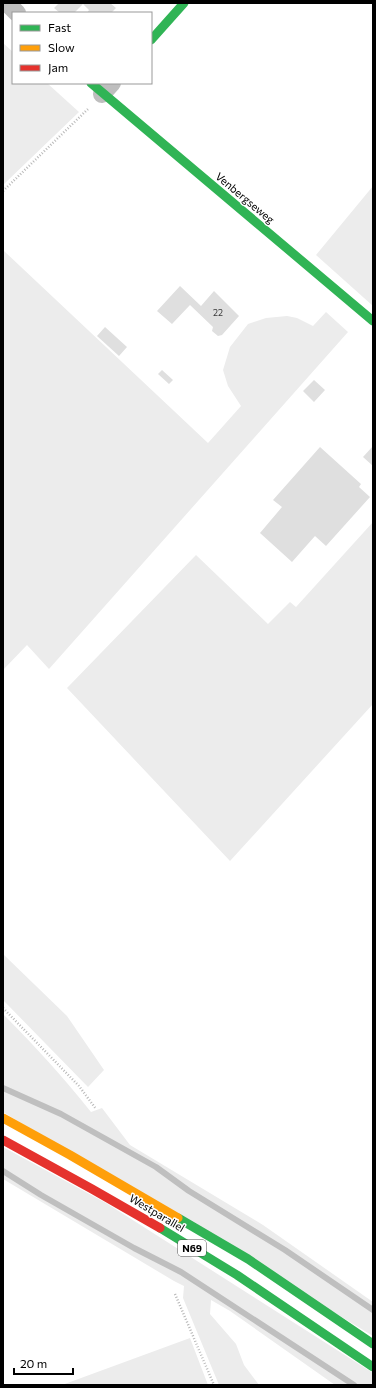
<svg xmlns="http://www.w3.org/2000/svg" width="376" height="1388" font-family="Commissioner,sans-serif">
  <rect width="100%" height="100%" fill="#fff"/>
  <path fill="#ececec" d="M3 43 13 52V83H47L79 112 3 185Z
    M373 186V306L316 255Z
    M3 250 208 443 241 406 228 386 223 370 230 347 248 324 266 318 287 316 297 318 313 326 326 312 348 332 49 669 27 645 3 670Z
    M373 522V704L230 861 67 688 196 555 268 624 290 602 296 607Z
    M3 954 67 1016 104 1070 88 1087 3 1000Z
    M3 1014C34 1045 63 1077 91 1112L102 1108 130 1145 263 1225 373 1302V1336L3 1112Z
    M3 1147 106 1203 373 1373V1385H335L230 1311 211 1300 210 1314 236 1344 244 1365 259 1385H219L183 1298 184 1286 174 1281 3 1179Z
    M190 1338 208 1385H62Z"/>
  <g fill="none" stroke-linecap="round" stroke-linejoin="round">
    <path stroke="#bfbfbf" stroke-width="6" d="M3 1088 61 1114 156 1167 189 1191 285 1250 373 1310
      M3 1171 41 1195 134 1248 181 1272 354 1385"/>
  </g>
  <path fill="#dfdfdf" d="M59 3H110L116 8 111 13H87L89 10 83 4 74 13H60L54 8Z
    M180 286 201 306 214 291 239 316 222 335 218 336 212 331 213 327 190 305 172 324 157 311Z
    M105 327 127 347 119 356 97 336Z
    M162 370 173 380 169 384 158 374Z
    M314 380 325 390 314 402 303 391Z
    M373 446V466L363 457Z
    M320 447 361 484 359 487 370 497 326 546 315 536 292 562 260 533 282 507 273 500Z"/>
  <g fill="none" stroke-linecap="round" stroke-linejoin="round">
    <path stroke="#b9b9b9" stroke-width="2.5" stroke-dasharray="1 2" stroke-linecap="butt" d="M3 191 89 108
      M3 1008 79 1086 96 1109
      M175 1294 214 1385"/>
    <path stroke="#bebebe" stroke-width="18" d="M7 3 17 13
      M102 94 112 83"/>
    <path stroke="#30b455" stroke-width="9" d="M151 40 184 3
      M91 83 373 321
      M178 1218 248 1259 373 1344
      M160 1228 237 1275 373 1367"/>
    <path stroke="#ff9f0a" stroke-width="9" d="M3 1118 70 1155 178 1218"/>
    <path stroke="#e5322d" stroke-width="9" d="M3 1140 92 1189 160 1228"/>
  </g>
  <g text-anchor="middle" stroke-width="3" stroke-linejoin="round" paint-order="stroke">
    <g font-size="9" fill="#383838">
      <text x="218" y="316">22</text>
    </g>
    <rect fill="#fff" stroke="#4c4c4c" stroke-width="1" x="178" y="1240" width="28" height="16" rx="3"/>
    <g font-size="10" font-weight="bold" fill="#000">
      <text x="192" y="1252">N69</text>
    </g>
    <g font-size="11" fill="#000" stroke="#fff">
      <text transform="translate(245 198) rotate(40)" y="4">Venbergseweg</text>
      <text transform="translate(157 1213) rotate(31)" y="4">Westparallel</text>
    </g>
  </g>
  <rect width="376" height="1388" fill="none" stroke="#000000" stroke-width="8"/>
  <rect x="12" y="12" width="140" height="72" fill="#ffffff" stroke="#999999"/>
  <rect x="20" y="25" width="20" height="6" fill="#30b455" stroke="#999999"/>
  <text x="48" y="32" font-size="12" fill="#000000">Fast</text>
  <rect x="20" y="45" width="20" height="6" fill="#ff9f0a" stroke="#999999"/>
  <text x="48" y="52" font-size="12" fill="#000000">Slow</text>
  <rect x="20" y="65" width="20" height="6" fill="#e5322d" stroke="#999999"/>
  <text x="48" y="72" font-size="12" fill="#000000">Jam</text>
  <path d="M14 1368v6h59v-6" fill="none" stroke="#000000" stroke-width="2"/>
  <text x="20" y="1368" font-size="12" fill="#000000" stroke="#ffffff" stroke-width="3" paint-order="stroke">20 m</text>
</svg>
